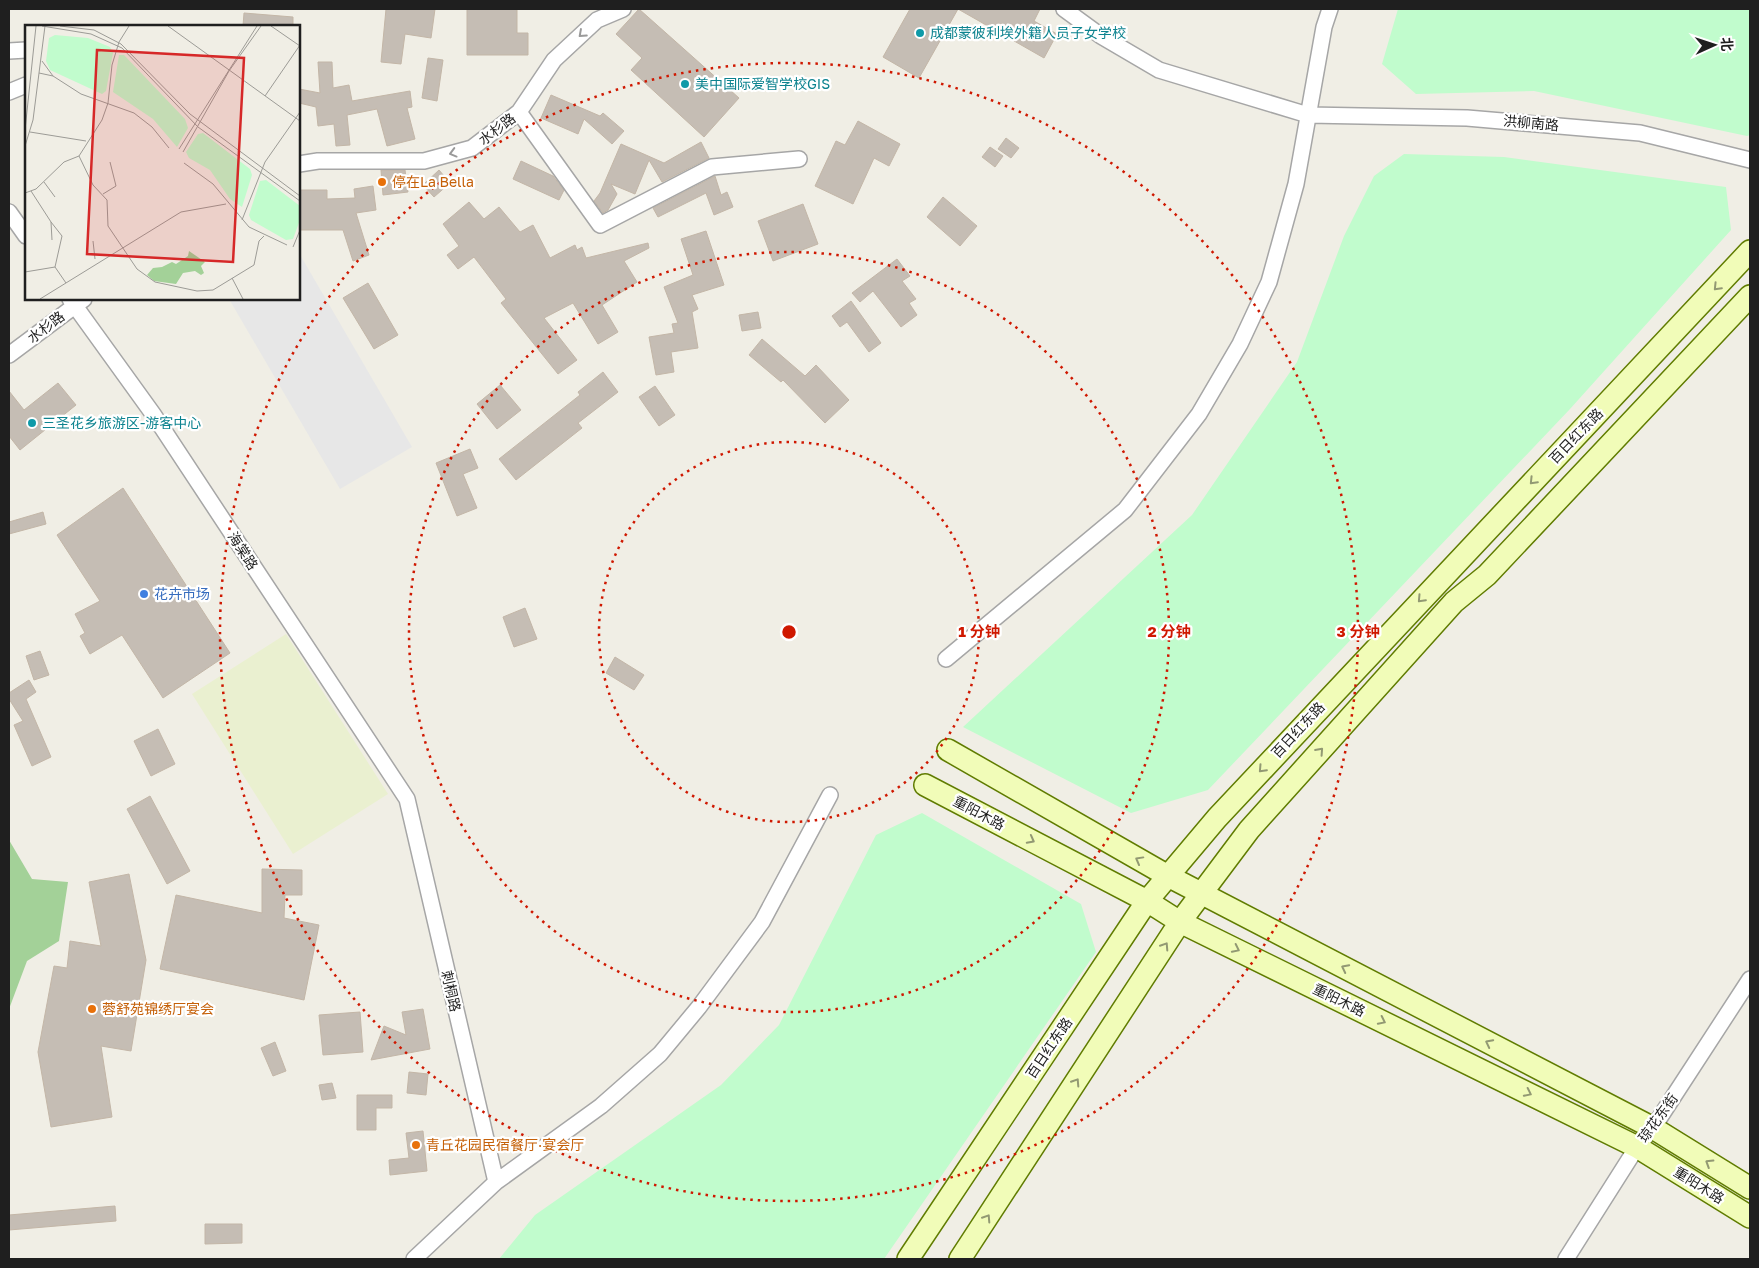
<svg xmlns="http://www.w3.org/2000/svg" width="1759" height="1268" font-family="'Golos Text','Noto Sans SC',sans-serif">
  <rect width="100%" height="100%" fill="#f0eee5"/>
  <path fill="#eaf0d0" d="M286 634 388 794 293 854 192 694Z"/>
  <path fill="#a3d198" d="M9 840 32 879 68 882 59 941 27 961 9 1009Z"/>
  <path fill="#c1fccd" d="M1398 9H1750V135L1747 136 1534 91 1416 94 1382 64Z
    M1404 154 1504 157 1726 187 1731 230 1570 409 1208 790 1131 813 963 727 1192 515 1297 362 1344 236 1374 176Z
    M922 813 1081 904 1096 952 884 1259H499L535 1215 721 1085 779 1025 876 835Z"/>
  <path fill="#e7e7e7" d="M299 253 412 447 340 489 229 299H299Z"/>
  <path fill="#c5bdb4" stroke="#c3b6a7" d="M386 9H435L431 38 405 34 401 64 381 62Z
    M467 9H517V33H528V55H467Z
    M639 9 739 98 704 137 631 70 642 58 616 34Z
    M910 9H1040L1034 21 1057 34 1044 58 958 9 919 78 883 57Z
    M244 13 293 17V26H243Z
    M428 58 443 60 437 101 422 98Z
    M318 62H332L333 88 349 85 352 101 410 91 412 107 407 108 415 139 387 146 377 109 347 115 350 145 336 146 334 124 318 126 316 107 299 103V89L320 93Z
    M551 95 600 116 603 113 624 131 612 144 584 119 578 134 541 118Z
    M858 121 900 144 889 166 874 158 853 204 815 186 836 141 845 145Z
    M1006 138 1019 148 1011 158 998 149Z
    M701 142 709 158 662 182 649 160 635 194 611 184 617 194 608 210 603 213 594 201 600 193 621 144 664 163Z
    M990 147 1003 156 995 167 982 157Z
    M521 161 553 176 564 190 559 200 513 179Z
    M381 170H405L408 192 383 195Z
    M439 170 450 183 434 197 423 185Z
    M715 176 721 195 727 192 733 207 714 215 706 193 658 217 653 208Z
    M373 186 376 210 356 213 369 255 353 261 343 230H299V190H327V199L355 198 354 189Z
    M943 197 977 226 960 246 927 217Z
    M469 202 484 219 499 207 520 232 533 225 550 258 575 245 577 250 582 247 586 258 648 243 649 248 624 261 637 282 602 305 618 332 598 344 573 303 544 318 577 360 558 374 501 303 506 299 474 257 458 269 447 255 459 246 443 224Z
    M803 204 818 244 773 261 758 221Z
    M706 231 724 285 692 295 698 309 692 312 698 348 671 352 674 372 656 375 649 337 674 333 672 324 678 323 664 287 693 275 681 239Z
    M897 259 910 276 902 281 916 299 909 303 917 315 901 327 873 291 860 302 852 293Z
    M368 283 398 335 374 349 343 298Z
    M851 301 881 343 869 352 847 322 840 327 832 316Z
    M758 312 761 328 742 331 739 315Z
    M762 339 805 376 816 365 849 400 825 423 783 380 781 382 749 355Z
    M603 372 618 392 578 423 582 428 516 480 499 459 580 395 578 392Z
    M58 383 76 405 20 450 9 436V391L24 410Z
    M500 385 521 410 497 429 477 404Z
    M655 386 675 415 659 426 639 397Z
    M470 449 478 468 463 474 477 508 457 516 436 463Z
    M123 488 230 653 163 698 122 635 90 654 80 636 85 633 75 614 100 601 57 535Z
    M43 512 46 524 9 534V522Z
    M525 608 537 639 514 647 503 617Z
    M40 651 49 675 34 680 26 656Z
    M615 657 644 675 634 690 606 673Z
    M29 680 36 692 26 699 51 757 32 766 14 725 23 721 9 699V693Z
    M158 729 175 764 151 776 134 741Z
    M150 796 190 871 167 884 127 809Z
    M262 869 302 870V895H285L284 918 319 925 304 1000 160 969 176 895 262 913Z
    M129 874 146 960 131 1051 101 1046 112 1117 51 1127 38 1052 54 966 67 968 70 941 101 946 89 882Z
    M423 1009 430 1049 371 1060 384 1026 406 1035 402 1012Z
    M360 1012 363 1052 323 1055 319 1015Z
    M275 1042 286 1071 273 1076 261 1048Z
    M409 1072 428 1074 426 1095 407 1093Z
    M332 1083 336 1098 322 1100 319 1085Z
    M357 1095H392V1108H376V1130H357Z
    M423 1131 427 1171 390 1175 389 1160 409 1158 406 1133Z
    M115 1206 116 1221 9 1230V1215Z
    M205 1224H242V1243L205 1244Z"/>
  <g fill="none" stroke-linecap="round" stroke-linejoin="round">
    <g stroke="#a6a6a6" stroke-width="18">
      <path id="street" d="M1064 9 1101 36 1159 70 1308 115 1467 118 1640 133 1750 160
        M9 51 26 50
        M9 92 26 85
        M519 112 600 225 712 167 799 159
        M299 164 318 161H424L472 148 519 112 554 60 597 20 623 9
        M9 212 26 236
        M70 299 153 414 407 799 496 1182
        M9 355 84 299
        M946 659 1125 510 1199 414 1240 344 1269 282 1296 184 1324 27 1330 9
        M414 1259 496 1182 601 1106 660 1054 699 1007 762 922 830 795
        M1566 1259 1637 1147 1653 1128 1750 979"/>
    </g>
    <g stroke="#607c01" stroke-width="24">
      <path id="secondary" d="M948 750 1168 876 1653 1128 1750 1188
        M925 785 1147 901 1180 922 1637 1147 1750 1217
        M908 1259 1147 901 1217 818 1750 251
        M960 1259 1180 922 1249 830 1454 602 1487 575 1750 296"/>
    </g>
    <use href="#street" stroke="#fff" stroke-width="15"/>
    <use href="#secondary" stroke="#f1fcb8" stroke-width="21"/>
  </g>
  <defs><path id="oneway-chevron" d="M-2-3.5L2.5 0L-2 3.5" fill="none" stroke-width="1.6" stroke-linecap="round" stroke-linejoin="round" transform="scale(1.25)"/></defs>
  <g stroke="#9a9a9a">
    <use href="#oneway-chevron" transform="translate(582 34) rotate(138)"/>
    <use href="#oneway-chevron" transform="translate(453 153) rotate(165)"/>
  </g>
  <g stroke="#929973">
    <use href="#oneway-chevron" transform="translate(1717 287) rotate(134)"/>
    <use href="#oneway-chevron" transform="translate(1533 481) rotate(134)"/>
    <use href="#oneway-chevron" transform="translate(1421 599) rotate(133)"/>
    <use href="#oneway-chevron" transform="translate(1320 751) rotate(-48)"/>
    <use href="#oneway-chevron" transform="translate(1262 769) rotate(133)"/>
    <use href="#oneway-chevron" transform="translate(1031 840) rotate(28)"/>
    <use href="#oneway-chevron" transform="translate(1139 860) rotate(-151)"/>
    <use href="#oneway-chevron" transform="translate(1165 946) rotate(-57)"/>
    <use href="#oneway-chevron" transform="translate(1236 949) rotate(26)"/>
    <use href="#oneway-chevron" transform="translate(1345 968) rotate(-153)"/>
    <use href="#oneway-chevron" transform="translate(1382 1021) rotate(26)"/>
    <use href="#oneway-chevron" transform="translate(1489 1043) rotate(-153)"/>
    <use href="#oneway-chevron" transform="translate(1076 1082) rotate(-57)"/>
    <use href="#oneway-chevron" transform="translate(1528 1093) rotate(26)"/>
    <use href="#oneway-chevron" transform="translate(1709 1163) rotate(-148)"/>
    <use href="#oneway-chevron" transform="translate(987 1218) rotate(-57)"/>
  </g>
  <g fill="none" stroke="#cf1800" stroke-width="2.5" stroke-dasharray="2.5 5">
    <circle cx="789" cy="632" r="190"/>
    <circle cx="789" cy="632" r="380"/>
    <circle cx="789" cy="632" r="569"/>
  </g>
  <g fill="#0f9aa8" stroke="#fff" stroke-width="2">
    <circle cx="920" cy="33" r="5"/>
    <circle cx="685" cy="84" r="5"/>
    <circle cx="32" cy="423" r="5"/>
  </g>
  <g fill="#e8710a" stroke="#fff" stroke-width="2">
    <circle cx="382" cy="182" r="5"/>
    <circle cx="92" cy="1009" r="5"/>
    <circle cx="416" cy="1145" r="5"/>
  </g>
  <circle fill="#3f7fe0" stroke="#fff" stroke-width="2" cx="144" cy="594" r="5"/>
  <g text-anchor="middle" stroke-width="4.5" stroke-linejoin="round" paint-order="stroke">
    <g font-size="14" fill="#0d838f" stroke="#fff" text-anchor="start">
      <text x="930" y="38">成都蒙彼利埃外籍人员子女学校</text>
      <text x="695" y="89">美中国际爱智学校GIS</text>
      <text x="42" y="428">三圣花乡旅游区-游客中心</text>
    </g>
    <g font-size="14" fill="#1f1f1f" stroke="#fff">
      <text transform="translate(1531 123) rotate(5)" y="5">洪柳南路</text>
      <text transform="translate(497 129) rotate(-37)" y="5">水杉路</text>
      <text transform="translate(46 327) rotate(-37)" y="5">水杉路</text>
      <text transform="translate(1576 436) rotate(-46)" y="5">百日红东路</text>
      <text transform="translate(243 551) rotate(57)" y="5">海棠路</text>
      <text transform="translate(1298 730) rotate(-47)" y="5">百日红东路</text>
      <text transform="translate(979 813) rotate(28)" y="5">重阳木路</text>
      <text transform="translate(451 991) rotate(77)" y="5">刺桐路</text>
      <text transform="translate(1339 1000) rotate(26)" y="5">重阳木路</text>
      <text transform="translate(1049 1048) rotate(-56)" y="5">百日红东路</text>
      <text transform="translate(1658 1118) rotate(-54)" y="5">琼花东街</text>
      <text transform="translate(1699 1185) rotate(32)" y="5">重阳木路</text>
    </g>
    <g font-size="14" fill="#c56008" stroke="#fff" text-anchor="start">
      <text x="392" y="187">停在La Bella</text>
      <text x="102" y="1014">蓉舒苑锦绣厅宴会</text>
      <text x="426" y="1150">青丘花园民宿餐厅·宴会厅</text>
    </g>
    <g font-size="14" fill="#366cbe" stroke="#fff" text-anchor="start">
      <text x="154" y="599">花卉市场</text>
    </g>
  </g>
  <g transform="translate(25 25)">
    <rect width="275" height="275" fill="#f0eee5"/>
    <path d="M164 226 180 237 176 241 179 248 176 250 170 246 158 248 151 259 129 256 122 250 128 243 137 242 147 237 151 239 163 231Z" fill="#a3d198"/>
    <path d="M30 10 63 13 85 22 88 28 81 66 77 69 25 45 21 36 24 13ZM94 30H99L160 94 163 103 152 122 128 94 88 67ZM178 108 225 144 227 150 217 182 205 174 185 145 164 133 161 127 173 109ZM241 155 275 181V195L268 214 261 215 226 195 224 190 235 156Z" fill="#c1fccd"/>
    <path fill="none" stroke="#9c9b96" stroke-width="1" d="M17 1 66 9 97 23 173 102 275 176M35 1 69 5 96 19 165 89 275 171M143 1 275 96M246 1 275 21M14 48 28 51 17 36M28 51 56 69 109 88 127 102 144 123M240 71 275 20M0 105 11 1M5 107 61 116M0 121 8 95 20 1M154 124 232 1M158 127 204 46 236 1M54 131 68 160 82 175 83 201 112 244 130 257 172 266 188 265 229 240 234 216 239 211M54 131 77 95 83 78 87 40 94 17 104 1M159 138 188 159 224 202 262 220M19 157 30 172M6 166 26 197 27 215M0 168 11 164 39 137 54 131M78 169 91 161 85 137M217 195 240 137 275 87M26 197 37 211 30 242M68 216 70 234M268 222 275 205M0 247 30 242 41 258M207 253 218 274M15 274 156 187 201 179"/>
    <path fill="#d62828" fill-opacity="0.15" stroke="#d62828" stroke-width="2.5" d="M72 25 219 33 208 237 62 229Z"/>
    <rect width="275" height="275" fill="none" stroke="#1f1f1f" stroke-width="2.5"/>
  </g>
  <circle cx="789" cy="632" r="8" fill="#cf1800" stroke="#fff" stroke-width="2.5"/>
  <g font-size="15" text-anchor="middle" font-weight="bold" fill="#cf1800" stroke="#fff" stroke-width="4.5" stroke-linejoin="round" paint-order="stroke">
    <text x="979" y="637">1 分钟</text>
    <text x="1169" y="637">2 分钟</text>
    <text x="1358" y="637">3 分钟</text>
  </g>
  <rect width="1759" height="1268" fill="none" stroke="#1f1f1f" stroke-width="20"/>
  <g transform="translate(1714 45) rotate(87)" stroke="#ffffff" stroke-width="4" paint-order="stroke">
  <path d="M0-4L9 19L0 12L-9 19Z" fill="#1f1f1f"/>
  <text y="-8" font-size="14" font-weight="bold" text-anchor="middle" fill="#1f1f1f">北</text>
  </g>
</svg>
